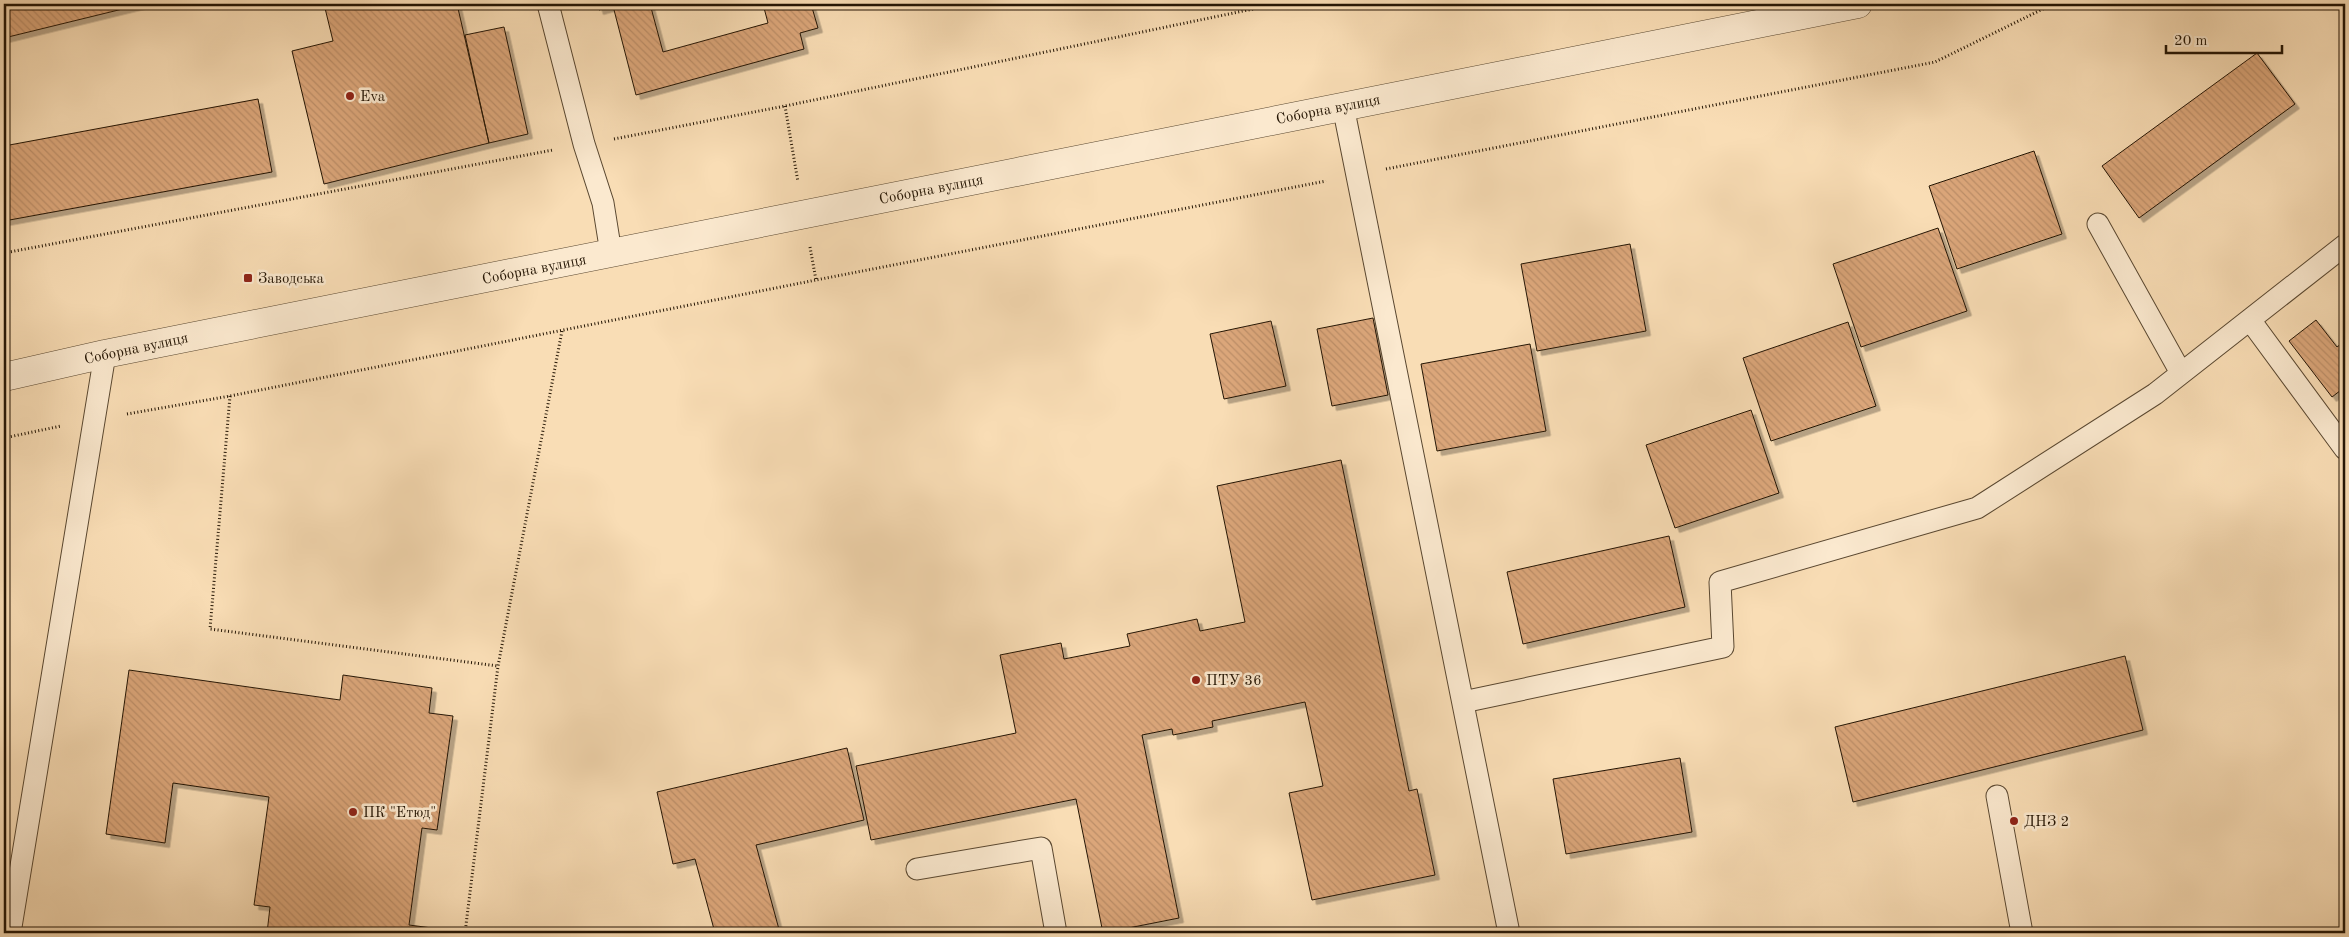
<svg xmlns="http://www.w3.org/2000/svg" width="2349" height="937" font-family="'Old Standard TT',serif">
  <defs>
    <pattern id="building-back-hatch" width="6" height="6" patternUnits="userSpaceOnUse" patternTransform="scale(1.25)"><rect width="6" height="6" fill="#dba67a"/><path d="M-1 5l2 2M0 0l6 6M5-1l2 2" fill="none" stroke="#bc8e68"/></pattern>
    <filter id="shadow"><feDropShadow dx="4.5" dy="4.5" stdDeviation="0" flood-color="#0004"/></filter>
  </defs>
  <rect width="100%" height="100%" fill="#f9ddb5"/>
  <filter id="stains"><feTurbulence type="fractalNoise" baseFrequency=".004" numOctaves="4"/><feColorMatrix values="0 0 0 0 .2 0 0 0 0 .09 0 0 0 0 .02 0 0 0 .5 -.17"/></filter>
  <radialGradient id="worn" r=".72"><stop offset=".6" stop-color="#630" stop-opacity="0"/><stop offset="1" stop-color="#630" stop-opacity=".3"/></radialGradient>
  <path fill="url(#building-back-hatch)" stroke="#241504" filter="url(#shadow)" d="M4 4H143L4 38Z
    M324 4H457L489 143 324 184 292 51 333 41Z
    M597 4H650L663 52 768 23 763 4H811L818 28 800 33 804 49 636 95 613 6 599 10Z
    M504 27 528 134 489 143 465 35Z
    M2257 53 2295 104 2139 218 2102 166Z
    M258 99 272 172 4 221V146Z
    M2034 151 2062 234 1957 269 1929 186Z
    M1938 228 1967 311 1861 347 1833 264Z
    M1630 244 1646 331 1537 351 1521 264Z
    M1373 318 1388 395 1332 406 1317 329Z
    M2316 320 2337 347 2345 341V387L2332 397 2289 341Z
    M1271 321 1286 386 1224 399 1210 334Z
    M1848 322 1876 406 1771 441 1743 358Z
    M1530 344 1546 431 1437 451 1421 364Z
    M1751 410 1779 493 1675 528 1646 445Z
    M1341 460 1409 791 1417 789 1435 875 1312 900 1289 793 1323 786 1305 702 1212 721 1213 727 1173 735 1172 729 1142 735 1179 918 1103 933 1076 799 871 840 856 766 1016 733 1000 655 1061 643 1064 659 1130 646 1127 634 1197 619 1200 631 1245 622 1217 486Z
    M1669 536 1685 607 1523 644 1507 572Z
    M2125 656 2143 730 1853 802 1835 727Z
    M129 670 340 700 343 675 432 688 429 713 453 716 437 830 422 828 409 925 432 928 431 933H267L270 907 254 905 269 797 173 783 165 843 106 834Z
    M847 748 864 820 756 845 780 933H715L695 859 673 864 657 792Z
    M1680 758 1692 832 1566 854 1553 779Z"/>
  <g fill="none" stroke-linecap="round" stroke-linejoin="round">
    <g stroke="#594730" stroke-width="23">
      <path id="service" d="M548 4 584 144 603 203 611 253
        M1343 106 1509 933
        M2098 224 2181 373
        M2250 320 2345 449
        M1463 702 1723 647 1720 582 1977 508 2155 394 2345 245
        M1997 796 2022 933
        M917 869 1041 848 1056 933
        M10 933 105 354"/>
    </g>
    <g stroke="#594730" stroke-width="29">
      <path id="tertiary" d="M4 377 105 354 1858 4"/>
    </g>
    <path stroke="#241504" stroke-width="3" stroke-dasharray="1 2.5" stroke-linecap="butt" d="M785 106 798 182
      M614 139 785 106 1277 4
      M1386 169 1935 62 2053 4
      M810 247 816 280 1326 181
      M4 253 553 150
      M230 396 210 629 498 666
      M127 414 230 396 816 280
      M4 438 61 426
      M465 933 498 666 562 331"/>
    <use href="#service" stroke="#fbe9cf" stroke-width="21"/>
    <use href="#tertiary" stroke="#fbe9cf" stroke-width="28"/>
  </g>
  <g fill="#8f2418" stroke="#fbe9cf" stroke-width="2">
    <circle cx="350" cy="96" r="5"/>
    <rect x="243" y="273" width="10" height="10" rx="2.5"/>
    <circle cx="1196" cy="680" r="5"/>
    <circle cx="353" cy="812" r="5"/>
    <circle cx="2014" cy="821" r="5"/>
  </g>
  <g text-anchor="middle" stroke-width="5" stroke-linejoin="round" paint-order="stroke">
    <g font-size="15" fill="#241504" stroke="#fbe9cf" text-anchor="start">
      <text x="360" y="101">Eva</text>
      <text x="258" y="283">Заводська</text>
      <text x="1206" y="685">ПТУ 36</text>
      <text x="363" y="817">ПК "Етюд"</text>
      <text x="2024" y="826">ДНЗ 2</text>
    </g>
    <g font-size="15" fill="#241504" stroke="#fbe9cf">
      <text transform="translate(1328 109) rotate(-11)" y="5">Соборна вулиця</text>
      <text transform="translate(931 189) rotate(-11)" y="5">Соборна вулиця</text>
      <text transform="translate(534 269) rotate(-11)" y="5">Соборна вулиця</text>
      <text transform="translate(136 348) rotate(-12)" y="5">Соборна вулиця</text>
    </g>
  </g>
  <rect width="2349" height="937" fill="none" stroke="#f9ddb5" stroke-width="20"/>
  <rect x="5" y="5" width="2339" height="927" fill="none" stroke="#241504" stroke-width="2.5"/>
  <rect x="10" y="10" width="2329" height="917" fill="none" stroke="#241504"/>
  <path d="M2166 45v8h116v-8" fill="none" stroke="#241504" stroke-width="2.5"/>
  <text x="2174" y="45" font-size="15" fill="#241504" stroke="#fbe9cf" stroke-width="4" paint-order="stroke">20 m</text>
  <rect width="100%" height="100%" filter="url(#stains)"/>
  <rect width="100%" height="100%" fill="url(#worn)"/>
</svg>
